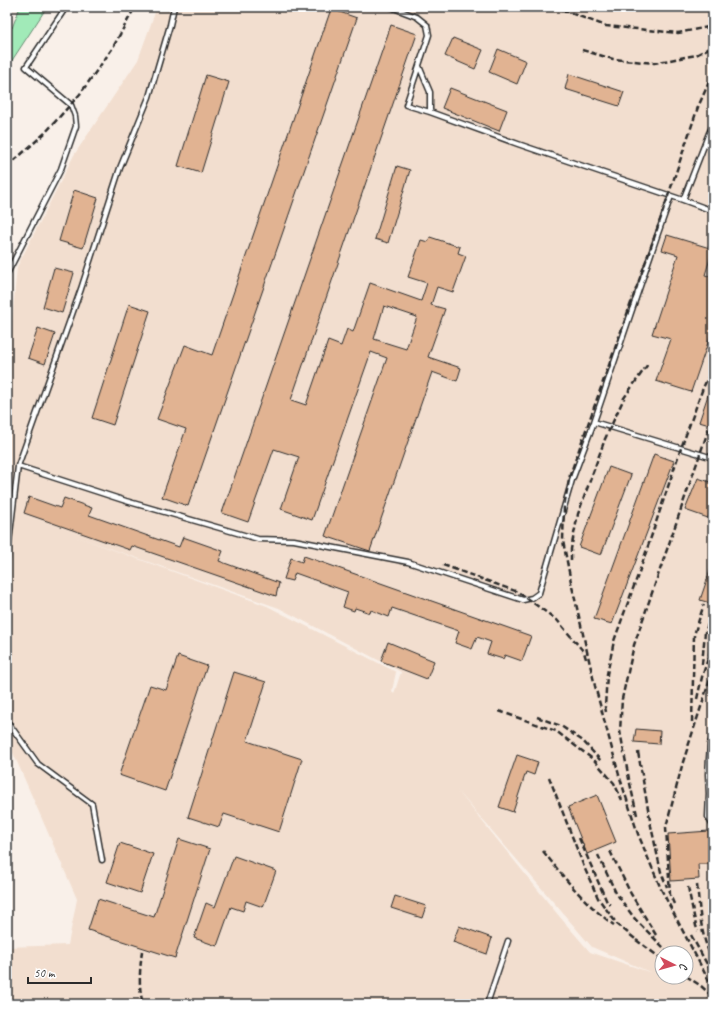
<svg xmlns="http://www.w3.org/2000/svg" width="720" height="1011" font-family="Caveat,sans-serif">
  <rect width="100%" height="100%" fill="#f9f0e9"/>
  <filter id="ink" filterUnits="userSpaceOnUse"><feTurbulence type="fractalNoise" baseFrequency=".025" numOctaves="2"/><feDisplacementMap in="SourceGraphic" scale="8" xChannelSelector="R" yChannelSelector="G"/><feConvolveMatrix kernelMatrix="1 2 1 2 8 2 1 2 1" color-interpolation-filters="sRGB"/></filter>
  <g filter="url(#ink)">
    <path fill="#f2decf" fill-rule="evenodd" d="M157 7H713V1004H7V947L68 945 77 899 7 739V376L17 267 74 155 138 60ZM75 536 279 608 401 672 394 694 392 691 396 672 267 606ZM457 790 592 947 652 973 590 952 559 916ZM662 953H686V977H662Z"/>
    <path fill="#a1eab8" stroke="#668a72" d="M20 7H47L7 68V26L12 28Z"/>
    <path fill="#e1b392" stroke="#2b2b2b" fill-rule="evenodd" d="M331 9 357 18 188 506 162 497 186 429 157 419 185 345 212 355Z
      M391 25 417 34 291 400 306 405 328 341 341 346 347 329 353 332 370 283 421 301 427 283 408 277 421 240 428 242 430 237 460 247 458 253 466 256 453 292 437 287 431 305 445 309 428 357 461 368 457 381 432 372 370 551 325 536 387 358 371 352 312 520 281 509 299 457 274 449 248 522 222 513ZM384 306 417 317 406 349 374 339Z
      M453 38 483 50 475 69 445 56Z
      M498 49 526 61 517 84 489 72Z
      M569 74 624 92 619 106 565 89Z
      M206 75 229 82 201 173 178 166Z
      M450 88 507 110 499 131 442 108Z
      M397 166 410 170 388 243 375 239Z
      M74 190 98 198 83 248 59 241Z
      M667 235 713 249 705 275 713 277V328L691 392 656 381 671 339 652 334 678 255 662 250Z
      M54 268 74 273 62 313 43 307Z
      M129 304 150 311 113 425 92 418Z
      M38 328 55 334 45 364 28 358Z
      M712 383 713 384V426L699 422Z
      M654 454 674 461 612 624 594 619Z
      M609 467 631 475 601 555 579 547Z
      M698 478 713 483V506L708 518 685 510Z
      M29 497 60 508 64 498 92 508 89 515 179 547 183 537 223 551 219 561 279 583 276 596 132 546 130 550 24 513Z
      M304 556 531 636 522 661 505 655 503 659 487 654 491 642 477 637 472 649 455 643 459 631 392 608 389 617 371 610 370 613 355 608 354 611 343 607 348 592 295 573 292 581 284 579 291 558 302 562Z
      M712 565H713V604L700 600Z
      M388 642 434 661 427 679 381 661Z
      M178 656 207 666 165 791 119 775 150 685 166 690Z
      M234 672 266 682 247 741 302 759 279 832 224 814 219 827 188 817Z
      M636 729 660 731 659 744 634 742Z
      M517 755 538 762 534 775 526 772 513 812 499 807Z
      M597 795 616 842 587 854 568 807Z
      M709 831 711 864H698L699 879 671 881 668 834Z
      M179 839 210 849 175 958 88 930 98 899 154 917Z
      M120 843 153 854 140 893 107 882Z
      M234 856 276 871 263 907 246 901 243 911 231 907 217 946 194 938 206 903 215 907Z
      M395 896 426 906 422 918 391 908Z
      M459 926 492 938 487 954 453 942Z"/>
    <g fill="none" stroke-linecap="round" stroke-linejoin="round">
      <g stroke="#2b2b2b" stroke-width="7">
        <path id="service" d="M391 7 417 17 427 25 429 35 406 105 430 112 518 144 683 200 709 133 713 134
          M419 66 430 92V112
          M709 133 713 125
          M683 200 713 211
          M7 274 61 169 76 126 75 116 71 105 26 67 66 7
          M594 422 713 458
          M18 466 126 501 258 539 294 540 408 562 523 600 532 598 539 593 572 480 594 422 656 239 671 196
          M7 559 18 466 81 289 120 168 149 97 170 25 174 7
          M7 721 38 764 92 804 102 860
          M713 736 710 744 708 774 709 794 708 817 713 826
          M487 1004 508 941"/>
      </g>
      <use href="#service" stroke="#fff" stroke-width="4"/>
      <path stroke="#2b2b2b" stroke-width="2.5" stroke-dasharray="6 3" stroke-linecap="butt" d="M554 7 606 26 678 33 713 26
        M582 50 613 59 654 63 696 55 713 46
        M713 73 698 107 653 241 570 475 564 506 563 541 571 582 595 686 619 775 638 834 661 889 713 989
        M7 167 45 133 80 94 112 49 135 7
        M571 561V549L578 514 605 439 624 398 648 364
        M443 565 518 592 557 620 584 652 586 659
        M702 664 705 632 713 612
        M697 699 702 677 713 643
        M499 711 556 731 594 760 614 783 622 800
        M606 712 605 707 607 674 614 641 642 564 680 451 703 388 713 367
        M537 717 561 726 583 741 601 761
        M692 722 694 635 704 604
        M638 752 651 826 661 872 667 887
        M549 777 584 867 598 898 617 924 640 943
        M637 815 629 779 620 731 622 699 634 645 709 428
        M579 838 607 902 610 905
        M543 851C564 878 586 905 614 925
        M610 851 631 894 656 935
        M598 855 616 893 635 919 669 953
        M713 882 711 927 713 936
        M697 885C700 910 700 937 713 960
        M688 887 696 926 698 931
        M674 904 670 895 666 827 683 762 713 670
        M691 935 713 975
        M636 940 662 959
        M142 951C140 969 138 986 143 1004
        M686 976 701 986 713 997"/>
    </g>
  </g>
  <rect width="720" height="1011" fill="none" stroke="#fff" stroke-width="24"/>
  <rect x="12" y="12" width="696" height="987" fill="none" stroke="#2b2b2b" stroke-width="1.5" filter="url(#ink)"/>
  <g transform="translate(674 965) rotate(96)"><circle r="19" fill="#ffffff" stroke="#aaaaaa"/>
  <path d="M0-3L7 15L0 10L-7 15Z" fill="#d1495b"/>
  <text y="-6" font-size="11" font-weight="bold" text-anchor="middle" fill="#2b2b2b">С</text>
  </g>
  <path d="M28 977v6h63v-6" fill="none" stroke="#2b2b2b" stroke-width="2"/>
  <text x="34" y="977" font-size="12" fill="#2b2b2b" stroke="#ffffff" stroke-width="3" paint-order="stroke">50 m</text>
</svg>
